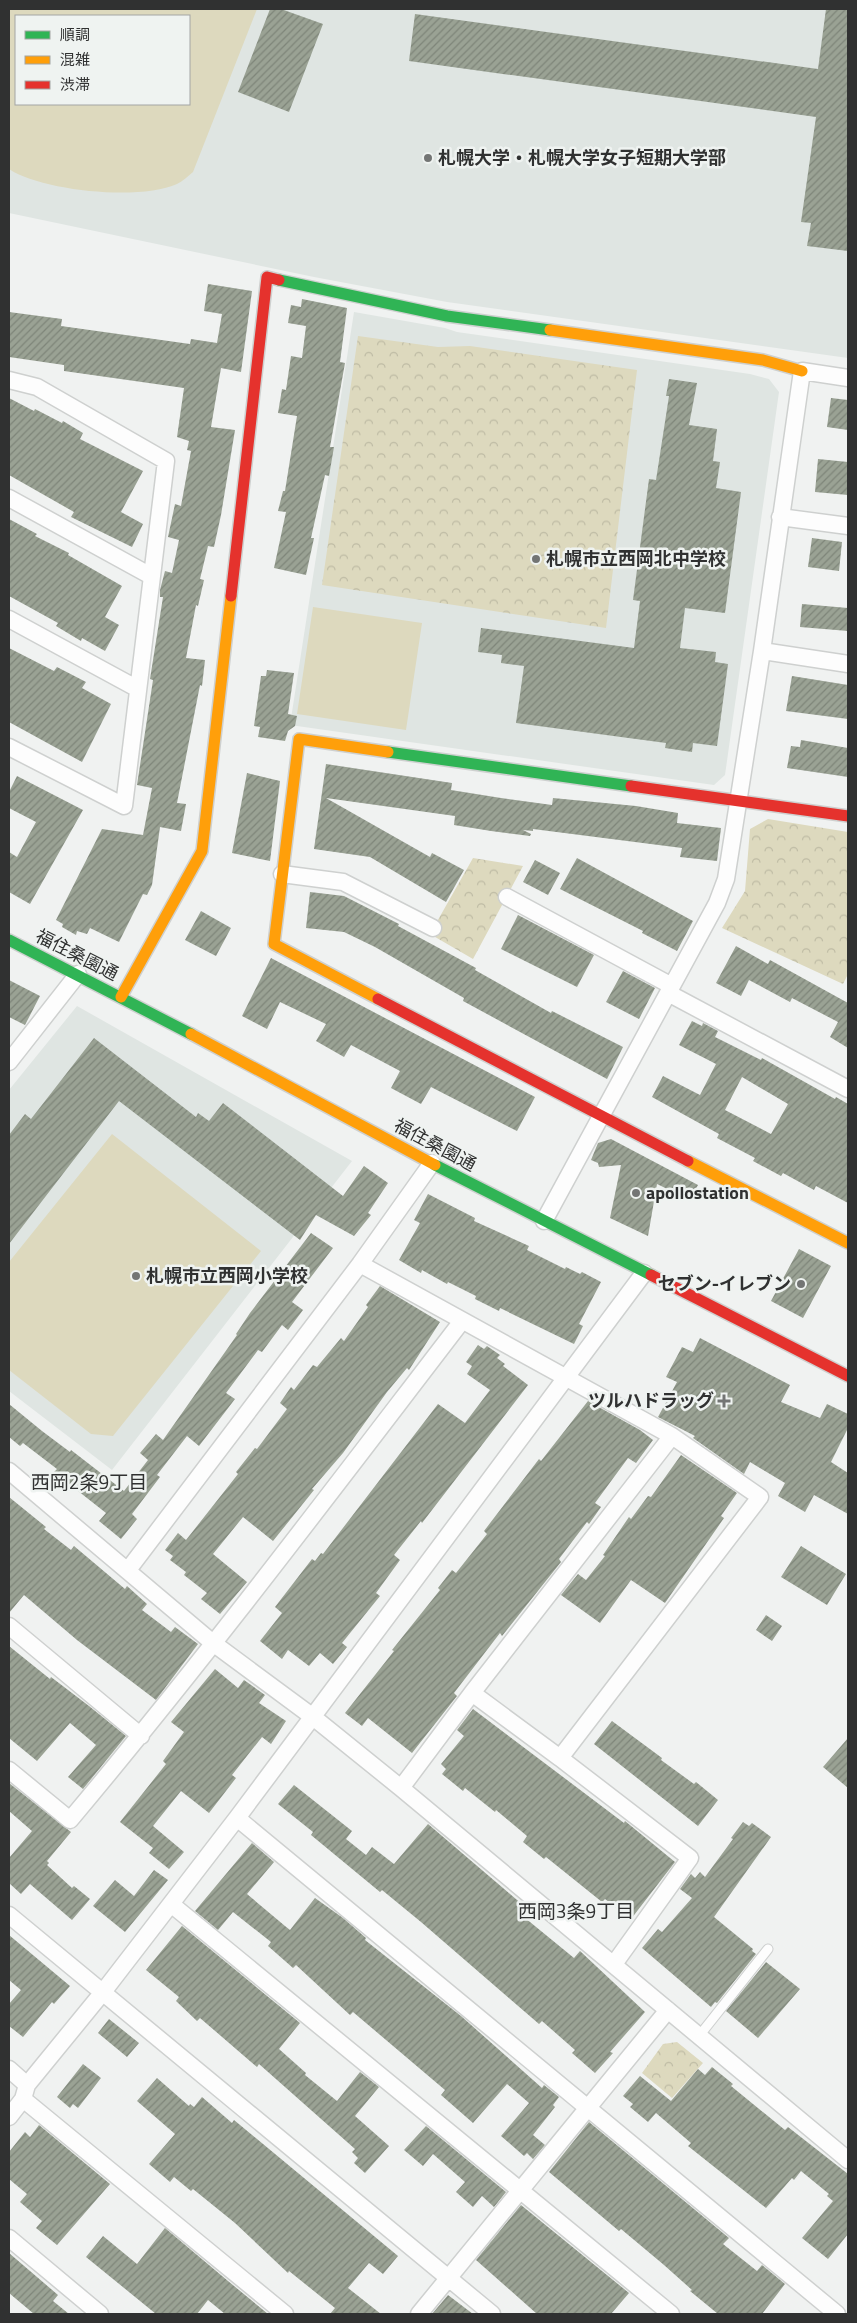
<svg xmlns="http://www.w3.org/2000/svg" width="857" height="2323" font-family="'Titillium Web','Noto Sans JP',sans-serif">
  <defs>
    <pattern id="park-crowns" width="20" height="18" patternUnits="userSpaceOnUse" patternTransform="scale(1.25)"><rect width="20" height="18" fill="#ddd9be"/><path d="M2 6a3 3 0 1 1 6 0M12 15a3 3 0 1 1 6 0" fill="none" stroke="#bebba4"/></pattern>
    <pattern id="building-hatch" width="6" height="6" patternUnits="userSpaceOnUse" patternTransform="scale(1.25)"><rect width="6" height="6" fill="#9aa294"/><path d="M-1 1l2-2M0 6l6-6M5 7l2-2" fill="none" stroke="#7e8579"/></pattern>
  </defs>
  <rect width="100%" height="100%" fill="#f0f2f1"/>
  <path fill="#dfe5e2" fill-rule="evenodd" d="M9 9H848V358L447 302 314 277 9 213ZM16 16H189V104H16Z
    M354 312 445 328 457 332 750 374 769 379 779 392 725 775 714 785 290 725Z
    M77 1006 352 1161 112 1470 9 1391V1090Z"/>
  <path fill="#ddd9be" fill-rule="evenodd" d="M9 9H257L193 172C188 176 183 181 177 184 140 201 42 191 9 169ZM16 16H189V104H16Z
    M313 607 422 623 406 730 297 714Z
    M112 1134 261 1251 113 1436 91 1434 9 1370V1262Z"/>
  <path fill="url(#park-crowns)" d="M358 336 438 347 470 346 637 370 606 628 322 585Z
    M768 819 848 832V974L843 984 722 928 745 891 750 829Z
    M473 858 523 866 473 959 430 934Z
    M677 2042 703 2063 672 2098 642 2073 663 2044Z"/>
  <path fill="url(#building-hatch)" fill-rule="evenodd" d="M270 9H281L323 24 289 112 238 92Z
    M826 9H848V251L807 246 811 223 801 222 816 117 409 61 415 14 818 69Z
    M208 284 252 291 241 372 221 368 211 427 235 430 221 515 214 547 208 546 200 579 204 580 198 606 196 605 186 658 205 660 202 686 200 685 177 803 186 804 181 831 160 827 152 885 147 895 143 894 119 942 90 928 87 934 77 931 76 935 62 927 63 924 56 920 102 829 143 835 152 788 137 785 153 680 150 679 163 597H160V590L165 571 172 573 179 540 168 537 175 504 181 506 191 451 187 450 189 441 177 437 184 388 64 371V365L9 357V312L62 319 61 326 190 344 191 339 217 343 222 314 204 311Z
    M302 299 347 308 340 362 345 363 330 447H334L329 476 325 475 311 538H314L306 575 274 568 286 512 278 511 283 491H285L297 416 278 413 282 389 286 390 291 356 302 358 306 326 288 323 291 305 301 307Z
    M669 379 697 383 689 425 717 429 713 461 720 462 716 488 741 492 725 613 685 608 680 648 716 652 715 662 728 664 717 746 693 743 692 752 665 748 666 743 516 723 524 666 501 663 502 655 478 652 481 628 634 648 640 601 633 600 649 479 656 480 669 396H666Z
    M9 398 34 411 35 409 62 423 63 421 83 433 80 439 143 471 121 512 143 524 132 547 71 517 74 512 9 475Z
    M831 398 848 400V430L827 427Z
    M818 459 848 462V495L815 492Z
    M9 519 37 534 35 536 69 553 68 555 122 586 105 617 119 625 105 651 82 638 81 641 56 626 58 623 9 596Z
    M812 538 842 542 839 571 808 567Z
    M802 604 848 608V631L800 627Z
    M9 648 54 671 57 667 86 682 82 688 111 704 82 762 9 722Z
    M267 670 294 673 288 714 297 716 295 726 288 731 285 741 258 737 260 727 254 726 261 676H266Z
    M792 676 848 685V719L786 711Z
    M801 740 848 748V777L787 768 791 746 800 747Z
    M326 764 452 783 451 790 501 798 552 805 553 798 636 806 678 813 677 823 721 828 717 861 680 857 682 848 533 829V831L523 830 531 834 530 836 491 831 454 825 455 816 326 798 430 857 432 853 464 870 446 902 370 857 314 849Z
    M247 773 280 781 270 861 232 853Z
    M17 776 83 810 30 904 9 892V852L17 857 36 822 9 808V792Z
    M577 858 693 921 677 951 642 933 643 931 560 889Z
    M535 860 560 873 548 895 523 882Z
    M310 892 344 896 399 924 398 926 476 968 475 970 551 1013 552 1011 623 1047 607 1079 463 1001 464 998 375 947 344 932 306 928Z
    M201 911 231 928 216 956 185 940Z
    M518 915 594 955 577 987 501 949Z
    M736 946 768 964 770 960 848 1003V1048L830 1037 838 1022 792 998 790 1002 749 980 741 996 716 983Z
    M271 958 535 1097 517 1131 431 1087 421 1104 391 1088 400 1071 351 1045 344 1057 316 1041 326 1024 280 1002 267 1029 242 1016Z
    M623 971 655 988 639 1019 606 1002Z
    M9 980 40 996 25 1025 9 1017Z
    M692 1021 702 1026 703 1023 718 1031 715 1037 761 1060 762 1058 835 1099 836 1097 848 1104V1203L816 1186 814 1190 783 1173 781 1176 753 1161 755 1158 717 1138 719 1134 652 1097 663 1076 700 1095 716 1064 679 1045ZM742 1077 788 1104 771 1134 725 1110Z
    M94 1038 196 1117 198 1113 209 1121 223 1103 343 1196 364 1166 388 1183 368 1213 371 1215 354 1236 316 1215 300 1240 119 1101 9 1244V1135L25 1114 31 1119Z
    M611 1139 698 1185 690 1200 657 1184 648 1236 610 1218 621 1165 599 1167 598 1163 591 1160 598 1143Z
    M428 1194 475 1218 474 1221 529 1246 527 1250 565 1269 566 1267 580 1274 582 1272 601 1282 579 1324 583 1326 574 1344 500 1308 499 1311 475 1299 476 1296 448 1282 447 1284 422 1270 421 1273 399 1260 420 1223 414 1220Z
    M311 1233 333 1248 292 1302 303 1310 288 1330 282 1325 262 1352 258 1350 226 1393 235 1399 199 1446 187 1436 157 1475 160 1477 132 1514 137 1519 121 1539 99 1521 106 1513 54 1472 57 1469 23 1443 20 1446 9 1437V1404L42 1431 70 1452 71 1450 124 1491 148 1460 140 1453 156 1434 163 1440 237 1335 236 1334 250 1313Z
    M799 1249 831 1266 803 1318 771 1301Z
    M380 1286 440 1322 409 1370 407 1368 387 1392 343 1453 312 1489 314 1490 273 1541 243 1517 213 1554 247 1582 220 1614 201 1599 207 1593 184 1575 186 1572 170 1560 173 1556 165 1550 178 1533 186 1540 238 1474 236 1472 255 1448 257 1449 287 1409 280 1403 291 1387 294 1390 313 1365 317 1367 341 1338 344 1341 368 1307 366 1305Z
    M700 1338 790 1385 781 1402 820 1418 827 1404 848 1414V1428L831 1462 848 1473V1514L814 1495 805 1512 778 1496 785 1483 750 1462 744 1474 693 1438 695 1436 658 1417 677 1382 666 1377 682 1347 693 1352Z
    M478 1345 484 1349 487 1346 500 1355 497 1358 505 1364 503 1366 528 1385 422 1523 421 1521 394 1555 400 1560 376 1593 380 1596 342 1643 347 1647 333 1664 320 1653 309 1666 288 1650 282 1659 260 1641 282 1613 275 1607 312 1559 315 1561 321 1553 323 1554 438 1404 465 1423 490 1390 467 1374 472 1366 466 1362Z
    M588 1401 640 1430 653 1440 636 1463 628 1458 595 1503 601 1507 589 1524 587 1522 559 1559 561 1562 502 1636 500 1633 454 1693 457 1696 412 1753 368 1718 362 1726 345 1713 394 1651 392 1650 440 1590 438 1588 452 1570 456 1573 487 1534 484 1531 539 1459 541 1461Z
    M681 1455 737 1493 721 1516 724 1518 665 1603 631 1580 600 1623 561 1595 578 1574 586 1580 605 1556 603 1555 629 1517 631 1519 648 1496 651 1497Z
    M9 1497 46 1527 44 1529 71 1550 74 1546 125 1589 127 1586 147 1604 142 1610 171 1632 175 1627 198 1644 156 1700 77 1640 24 1595 9 1613Z
    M801 1546 846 1574 827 1605 781 1577Z
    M766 1615 782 1626 772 1641 756 1630Z
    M9 1646 50 1679 51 1677 89 1706 126 1736 83 1789 68 1777 96 1745 70 1723 37 1761 9 1738Z
    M215 1669 238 1688 244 1680 265 1695 259 1703 286 1721 271 1744 262 1737 232 1775 236 1778 209 1813 181 1791 153 1826 184 1852 169 1869 149 1853 153 1848 120 1822 166 1764 163 1761 184 1732 171 1722Z
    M473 1709 624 1823 625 1821 675 1862 631 1919 605 1899 602 1902 546 1857 544 1859 523 1842 527 1836 496 1810 495 1812 465 1788 463 1791 442 1774 446 1769 441 1764 464 1736 457 1730Z
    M612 1721 662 1758 661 1760 694 1784 696 1782 718 1800 698 1826 594 1744Z
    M848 1738V1788L823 1767Z
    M9 1783 71 1832 47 1861 49 1863 47 1865 72 1888 74 1886 90 1899 72 1920 30 1884 21 1894 9 1883V1858L32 1831 9 1811Z
    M294 1785 352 1831 346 1839 366 1855 372 1847 394 1864 428 1824 524 1906 519 1913 574 1958 580 1951 645 2012 610 2052 613 2053 595 2073 572 2053 575 2050 542 2021 539 2024 421 1922 382 1890 380 1892 311 1835 313 1832 278 1804Z
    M743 1822 749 1826 752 1823 771 1837 714 1917 753 1949 752 1951 756 1954 717 2003 715 2002 711 2007 642 1948 658 1929 662 1932 692 1898 680 1889 691 1874 695 1878 700 1872 705 1877 733 1839 731 1838Z
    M252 1843 274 1862 247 1894 285 1926 290 1930 315 1898 343 1918 366 1938 365 1940 461 2016 542 2088 544 2085 559 2097 553 2105 555 2107 533 2135 545 2145 533 2159 527 2153 524 2156 501 2136 529 2103 507 2084 473 2123 441 2095 445 2090 353 2012 350 2015 296 1965 293 1968 268 1946 271 1942 233 1912 218 1930 195 1911Z
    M154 1870 168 1880 125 1932 93 1906 115 1880 134 1896Z
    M182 1926 300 2023 279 2049 306 2073 305 2075 337 2101 360 2072 379 2087 355 2116 389 2146 365 2173 354 2163 358 2158 352 2152 355 2149 259 2064 257 2067 200 2018 197 2021 176 2001 179 1997 146 1970Z
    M9 1935 70 1986 54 2004 52 2002 23 2037 9 2026V2004L21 1990 9 1980Z
    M766 1962 800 1989 758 2038 726 2011Z
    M109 2019 139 2043 127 2057 98 2033Z
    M83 2064 101 2078 78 2108 73 2104 70 2108 57 2097Z
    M712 2067 733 2084 731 2086 785 2130 788 2127 848 2174V2234L828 2259 802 2238 833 2201 827 2196 829 2194 801 2171 794 2180 792 2178 766 2208 688 2146 691 2143 656 2113 648 2122 630 2107 633 2104 623 2096 640 2076 671 2101 698 2069 705 2075Z
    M157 2078 189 2106 190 2104 194 2107 202 2097 232 2123 234 2120 398 2256 383 2274 369 2263 348 2288 381 2314H330L335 2308 289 2271 288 2273 235 2223 193 2189 191 2191 174 2177 170 2182 149 2164 175 2134 137 2101Z
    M589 2122 729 2238 723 2244 757 2271 762 2265 785 2284 762 2314H718L690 2291 692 2290 664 2265 621 2229 619 2231 549 2172Z
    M39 2125 110 2184 57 2245 36 2228 42 2221 20 2202 27 2194 9 2179V2152L25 2132 30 2137Z
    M426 2126 506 2192 494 2207 482 2196 473 2207 456 2192 465 2182 433 2154 423 2166 404 2150Z
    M521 2205 629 2293 611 2314H537L476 2260Z
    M165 2228 228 2281 268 2314H225L208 2300 197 2314H156L86 2257 103 2236 137 2264Z
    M9 2253 58 2295 53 2301 69 2314H34L9 2293Z
    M448 2295 473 2314H432Z"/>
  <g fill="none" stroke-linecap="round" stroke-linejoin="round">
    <g stroke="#ced0cf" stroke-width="11">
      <path id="lane" d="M699 2036 768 1949"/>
    </g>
    <g stroke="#ced0cf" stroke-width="19">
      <path id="street" d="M9 380 37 387 166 461 124 806 9 747
        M9 498 151 576
        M780 517 848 526
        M9 619 138 689
        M762 651 848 664
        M282 874 343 882 433 928
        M507 897 672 986
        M668 993 848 1089
        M9 1062 78 974
        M544 1221 717 903 726 879 762 651 802 371 848 378
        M360 1264 672 1436 760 1497 560 1758 690 1858 614 1964
        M9 1471 213 1643 313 1717 401 1788 848 2160
        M128 1570 360 1264 432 1163
        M9 1626 141 1736
        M472 1693 560 1758
        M9 1770 70 1820C206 1658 333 1489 462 1321
        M401 1788 472 1693 672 1436
        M237 1818 837 2314
        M171 1904 671 2314
        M9 1915 492 2314
        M9 2069 27 2085
        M23 2099 285 2314
        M9 2117 23 2099 27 2085 103 1992 237 1818 644 1273
        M9 2238 100 2314
        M419 2314 668 2010"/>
    </g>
    <g stroke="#ced0cf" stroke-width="14">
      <path id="fast" d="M279 280 447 316 550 330
        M388 752 631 786
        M9 940 191 1034
        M435 1165 651 1275"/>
    </g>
    <g stroke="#ced0cf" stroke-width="14">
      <path id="slow" d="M550 330 763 360 802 371
        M121 997 202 851 231 596
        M378 999 274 944 299 739 388 752
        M191 1034 435 1165
        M688 1161 848 1243"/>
    </g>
    <g stroke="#ced0cf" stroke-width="14">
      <path id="jam" d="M231 596 267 277 279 280
        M631 786 848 816
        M378 999 688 1161
        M651 1275 848 1376"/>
    </g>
    <use href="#lane" stroke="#fdfdfd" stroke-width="9"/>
    <use href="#street" stroke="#fdfdfd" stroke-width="16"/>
    <use href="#fast" stroke="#30b455" stroke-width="11"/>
    <use href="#slow" stroke="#ff9f0a" stroke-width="11"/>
    <use href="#jam" stroke="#e5322d" stroke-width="11"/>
  </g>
  <g fill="#737574" stroke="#eff3f1" stroke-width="2">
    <circle cx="428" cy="158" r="5"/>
    <circle cx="536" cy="559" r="5"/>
    <circle cx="636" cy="1193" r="5"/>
    <circle cx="136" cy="1276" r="5"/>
    <circle cx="801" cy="1284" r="5"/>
    <path d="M721.5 1393.5h5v5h5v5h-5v5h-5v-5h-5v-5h5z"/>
  </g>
  <g text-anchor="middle" stroke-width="5" stroke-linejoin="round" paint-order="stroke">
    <g font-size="18" font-weight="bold" fill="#303131" stroke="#eff3f1" text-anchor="start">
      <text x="438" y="164">札幌大学・札幌大学女子短期大学部</text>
      <text x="546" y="565">札幌市立西岡北中学校</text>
      <text x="646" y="1199">apollostation</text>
      <text x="146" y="1282">札幌市立西岡小学校</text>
      <text x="791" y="1290" text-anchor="end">セブン-イレブン</text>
      <text x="714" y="1407" text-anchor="end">ツルハドラッグ</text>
    </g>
    <g font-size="18" fill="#303131" stroke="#eff3f1">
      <text transform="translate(77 955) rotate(27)" y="6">福住桑園通</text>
      <text transform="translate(435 1145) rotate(28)" y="6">福住桑園通</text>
    </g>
    <g font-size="19" fill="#303131" stroke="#eff3f1">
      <text x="89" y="1489">西岡2条9丁目</text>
      <text x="576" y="1918">西岡3条9丁目</text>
    </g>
  </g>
  <rect width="857" height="2323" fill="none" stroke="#303131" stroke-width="20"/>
  <rect x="15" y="15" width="175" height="90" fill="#eff3f1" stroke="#a3a5a4"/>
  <rect x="25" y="31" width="25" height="8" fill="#30b455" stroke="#a3a5a4"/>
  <text x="60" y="40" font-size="15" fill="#303131">順調</text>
  <rect x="25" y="56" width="25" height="8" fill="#ff9f0a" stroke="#a3a5a4"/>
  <text x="60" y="65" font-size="15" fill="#303131">混雑</text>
  <rect x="25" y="81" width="25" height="8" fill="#e5322d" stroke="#a3a5a4"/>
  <text x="60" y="90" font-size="15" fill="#303131">渋滞</text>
</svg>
